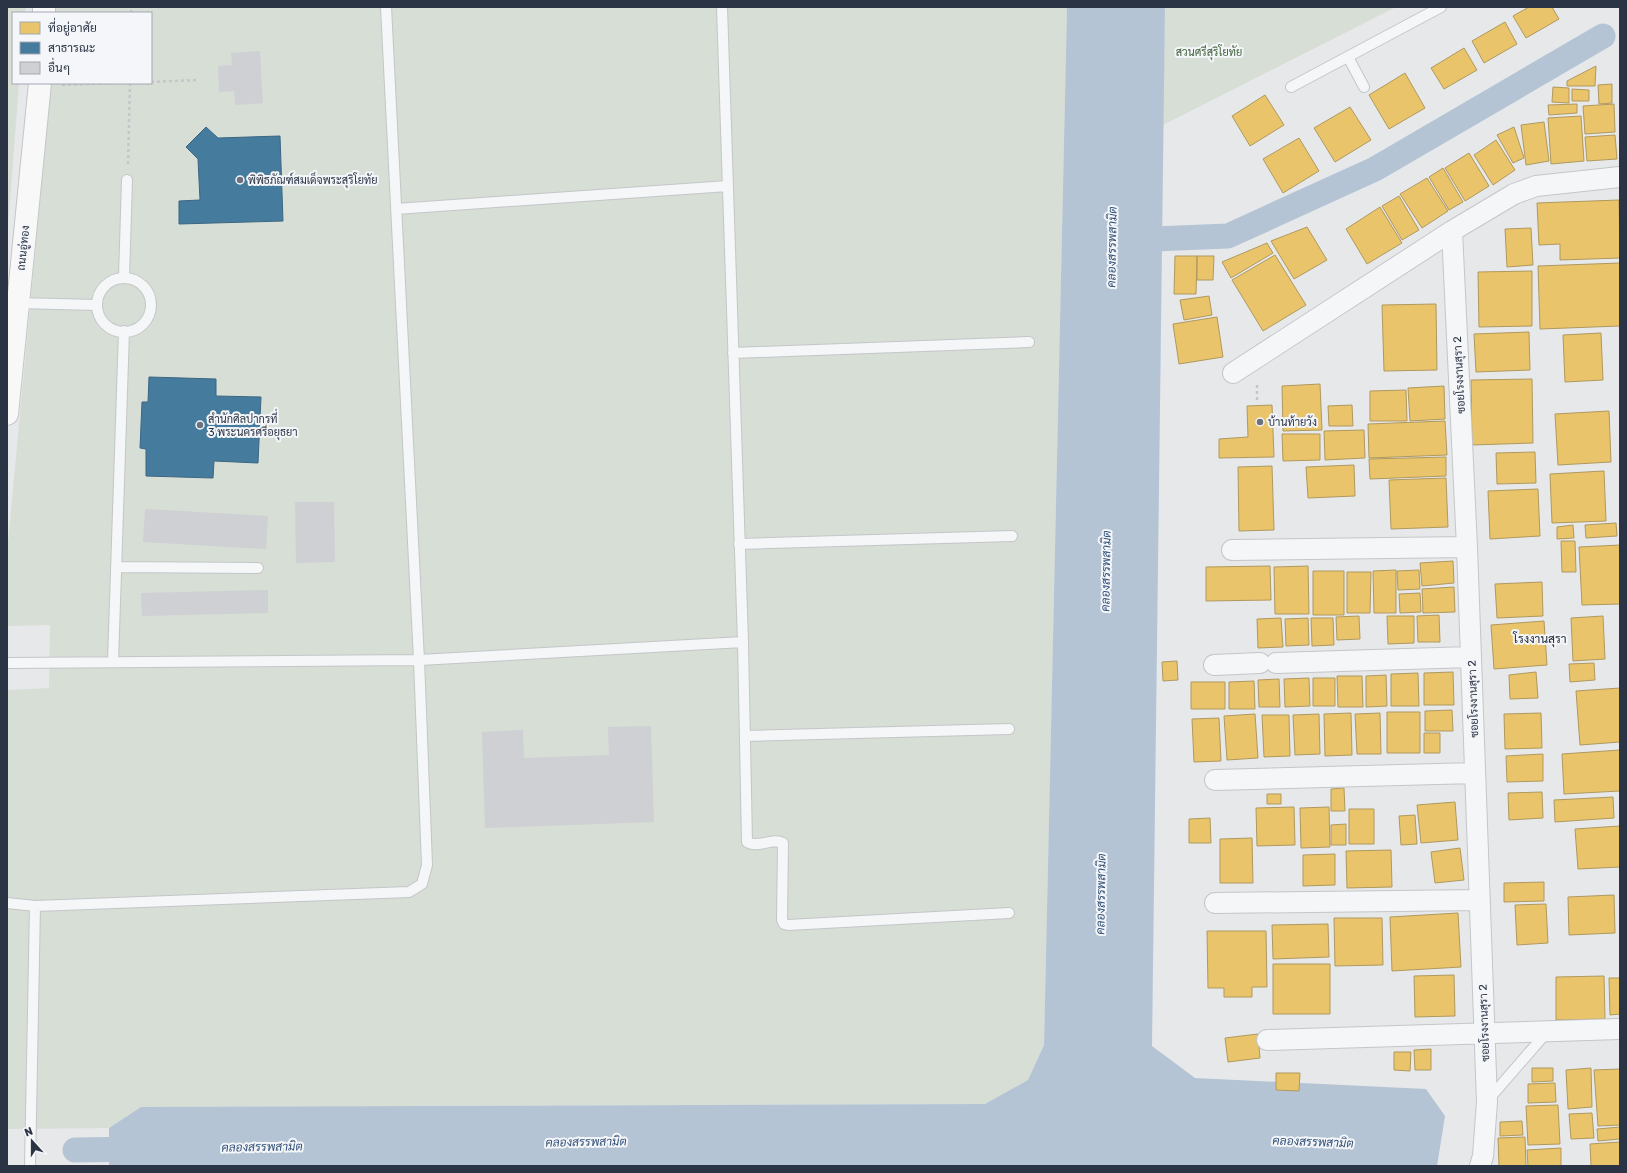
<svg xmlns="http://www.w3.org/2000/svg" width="1627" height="1173" font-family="Rubik,Sarabun,sans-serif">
  <rect width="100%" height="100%" fill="#e6e8ea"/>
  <path fill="#d6ded6" d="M7 7H26L25 13H13V83H19L7 239Z
    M56 7H1067L1044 1045 1028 1080 985 1104 141 1107 109 1128 7 1129V690L49 688 50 625 7 626V553L51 83H151V13H56Z
    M1165 7H1396L1163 125Z"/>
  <path fill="#b4c4d5" d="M1067 7H1165L1152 1046 1195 1078 1426 1089 1445 1116 1437 1166H109V1128L141 1107 985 1104 1028 1080 1044 1045Z"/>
  <path fill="#e9c46a" stroke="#b0995f" d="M1529 7H1552L1559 19 1526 38 1513 16Z
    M1505 22 1517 44 1484 63 1472 41Z
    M1464 48 1477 70 1444 89 1431 68Z
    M1596 66 1595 86H1567V81Z
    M1405 73 1425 108 1389 129 1369 95Z
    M1612 84V103L1599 104 1598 85Z
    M1553 87 1569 88V103L1552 102Z
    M1572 89 1589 90V101H1572Z
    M1265 95 1284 125 1250 146 1232 116Z
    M1577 104V113L1549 115 1548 105Z
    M1614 104 1615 132 1585 134 1583 106Z
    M1350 107 1371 140 1335 162 1314 128Z
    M1581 116 1584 161 1551 164 1548 118Z
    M1544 122 1549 161 1526 165 1521 125Z
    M1514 127 1524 158 1513 163 1497 135Z
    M1615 135 1617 159 1587 161 1585 137Z
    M1299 138 1319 171 1283 193 1263 159Z
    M1496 140 1515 170 1493 185 1474 155Z
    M1469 153 1489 186 1465 201 1445 168Z
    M1443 168 1463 202 1449 210 1429 177Z
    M1427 178 1448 211 1422 228 1400 194Z
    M1399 196 1419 230 1402 240 1382 206Z
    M1619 200 1620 258 1560 260V244L1539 245 1537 203Z
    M1380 207 1402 243 1367 264 1346 229Z
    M1307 227 1327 260 1294 279 1271 241Z
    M1531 228 1533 265 1507 267 1505 229Z
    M1267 243 1273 253 1231 278 1222 262Z
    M1275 255 1306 305 1263 331 1232 280Z
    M1175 256H1197L1196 294H1174Z
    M1197 256H1214L1213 280H1197Z
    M1620 263V326L1540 329 1538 266Z
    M1532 271V326L1479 327 1478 272Z
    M1209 296 1212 315 1184 320 1180 300Z
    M1436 304 1437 370 1384 371 1382 305Z
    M1217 317 1223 357 1179 364 1173 324Z
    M1529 332 1530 370 1476 372 1474 334Z
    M1601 333 1603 380 1565 382 1563 335Z
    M1532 379 1533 443 1472 445 1471 380Z
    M1320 384 1322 430 1283 431 1282 386Z
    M1444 386 1445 419 1410 421 1408 388Z
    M1406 390 1407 421H1370V391Z
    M1272 405 1274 457 1219 458V439L1248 437 1247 406Z
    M1352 405 1353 426H1329L1328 406Z
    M1609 411 1611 462 1558 465 1555 414Z
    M1445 421 1447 455 1369 458 1368 424Z
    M1364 430 1365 458 1325 460 1324 431Z
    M1282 434H1320V460L1283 461Z
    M1535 452 1536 483 1497 484 1496 453Z
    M1446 457V476L1370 479 1369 459Z
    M1354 465 1355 496 1308 498 1306 467Z
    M1272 466 1274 530 1239 531 1238 467Z
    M1604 471 1606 521 1552 523 1550 474Z
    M1446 478 1448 527 1391 529 1389 480Z
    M1538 489 1540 536 1490 539 1488 491Z
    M1616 523 1617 536 1586 538 1585 525Z
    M1573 525 1574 538 1557 539V527Z
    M1561 541H1575L1576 572H1562Z
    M1620 545V604L1582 605 1579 547Z
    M1453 561 1454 583 1422 586 1420 563Z
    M1270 566 1271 600 1206 601V567Z
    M1308 566 1309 614H1275L1274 567Z
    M1396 570V613H1374L1373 571Z
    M1419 570 1420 589 1398 590 1397 571Z
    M1313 571H1344V615H1313Z
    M1347 572H1371L1370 613H1347Z
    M1542 582 1543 616 1497 618 1495 584Z
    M1454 587 1455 612 1423 613 1422 589Z
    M1420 593 1421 612 1400 613 1399 594Z
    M1439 615 1440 642H1418L1417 616Z
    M1359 616 1360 639 1337 640 1336 617Z
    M1387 616H1414V643L1388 644Z
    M1603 616 1605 659 1573 661 1571 618Z
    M1281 618 1283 647 1258 648 1257 619Z
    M1308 618 1309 645 1286 646 1285 619Z
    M1311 618H1333L1334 645 1312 646Z
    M1544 621 1547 665 1494 669 1491 625Z
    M1177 661 1178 680 1163 681 1162 662Z
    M1594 663 1595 680 1570 682 1569 664Z
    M1453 672 1454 705H1424V673Z
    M1536 672 1538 698 1510 699 1509 675Z
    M1418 673 1419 706H1391V674Z
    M1386 675 1387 706 1366 707V676Z
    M1337 676H1362L1363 707H1338Z
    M1309 678 1310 706 1285 707 1284 679Z
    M1313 678H1335V706H1313Z
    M1279 679 1280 707H1259L1258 680Z
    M1254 681 1255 709H1229V682Z
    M1191 682H1225V709H1191Z
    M1620 688V742L1580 745 1576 691Z
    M1452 710 1453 731H1425V711Z
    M1387 712H1420V753H1387Z
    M1351 713 1352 755 1325 756 1324 714Z
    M1380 713 1381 754H1357L1355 714Z
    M1541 713 1542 748 1505 749 1504 714Z
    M1255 714 1258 758 1227 760 1224 716Z
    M1319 714 1320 754 1295 755 1293 715Z
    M1262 715H1289L1290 756 1264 757Z
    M1219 718 1221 761 1194 762 1192 719Z
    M1424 733H1440V753H1424Z
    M1620 750V791L1564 794 1562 754Z
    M1543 754V781L1507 782 1506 756Z
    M1344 788 1345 811H1331V789Z
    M1542 792 1543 818 1509 820 1508 793Z
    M1267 794H1281V804H1267Z
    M1613 797 1614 818 1555 822 1554 800Z
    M1455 802 1458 840 1421 843 1417 805Z
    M1294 807 1295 845 1257 846 1256 808Z
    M1329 807 1330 847 1301 848 1300 808Z
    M1349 809H1374V844H1349Z
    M1415 815 1417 844 1401 845 1399 816Z
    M1210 818 1211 843H1189V819Z
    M1346 824V845H1331V825Z
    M1620 826V867L1578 869 1575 829Z
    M1252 838 1253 883H1220V839Z
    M1460 848 1464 880 1435 883 1431 852Z
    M1391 850 1392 887 1347 888 1346 851Z
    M1335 854V885L1303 886V855Z
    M1544 882V901L1504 902V883Z
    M1614 895 1615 933 1569 935 1568 897Z
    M1546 904 1548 943 1517 945 1515 905Z
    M1458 913 1461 967 1392 971 1390 917Z
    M1334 918H1382L1383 965 1335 966Z
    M1328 924 1329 957 1273 959 1272 925Z
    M1207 931H1266L1267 987H1252V997H1224V988H1208Z
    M1273 964H1330V1014H1273Z
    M1454 975 1455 1016 1415 1017 1414 976Z
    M1604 976 1605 1019 1556 1020V977Z
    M1609 978H1620V1014L1610 1015Z
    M1258 1034 1260 1058 1228 1062 1225 1038Z
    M1431 1049V1070H1415L1414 1050Z
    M1394 1052H1411L1410 1071 1394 1070Z
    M1532 1068H1553V1081L1532 1082Z
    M1591 1068 1592 1107 1568 1109 1566 1070Z
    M1620 1069V1125L1598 1126 1594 1070Z
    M1276 1073H1300L1299 1091 1276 1090Z
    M1555 1083 1556 1102 1528 1103V1084Z
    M1558 1105 1560 1144 1528 1145 1526 1106Z
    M1592 1113 1594 1138 1571 1139 1569 1114Z
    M1522 1121 1523 1135 1500 1136V1122Z
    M1620 1127V1139L1598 1141 1597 1129Z
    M1525 1137 1526 1166H1499L1498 1138Z
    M1620 1142V1166H1591L1590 1144Z
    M1561 1148V1166H1528L1527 1150Z"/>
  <path fill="#457b9d" stroke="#3d6683" d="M206 127 218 138 280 136 283 221 179 224V201L200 200 198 159 186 147Z
    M149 377 216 379V396L261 397 258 463 214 461 213 478 146 476V449L140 448 142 402H148Z"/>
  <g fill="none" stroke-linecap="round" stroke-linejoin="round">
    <path stroke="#b4c4d5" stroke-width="25" d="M1129 240 1228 236 1375 169 1603 36
      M75 1150 144 1149"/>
  </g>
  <path fill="#ced0d3" d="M260 51 263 103 235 105 234 91 219 92 218 66 232 65 231 53Z
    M295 502H334L335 562 296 563Z
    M145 509 268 516 266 549 143 542Z
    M268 590V613L142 616 141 593Z
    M651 726 654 822 485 828 482 732 523 730 524 758 609 755 608 727Z"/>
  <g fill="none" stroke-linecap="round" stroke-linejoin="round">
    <g stroke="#c4c6c8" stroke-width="12">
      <path id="lane" d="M722 7 743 642 747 842C758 849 772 837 783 843L782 920 784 924 788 925 1009 913
        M1348 57 1364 87
        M1291 87 1441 7
        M396 209 728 186
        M124 278 127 180
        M97 305a27 27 0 1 1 54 0a27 27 0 1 1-54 0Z
        M18 303 97 305
        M733 353 1029 342
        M739 544 1012 536
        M116 567 258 568
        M113 662 124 331
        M7 663 419 660 743 642
        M745 736 1009 729
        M7 903 35 906 409 892 422 884 427 865 419 660 386 7
        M1488 1100 1547 1032
        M30 1166 35 906"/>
    </g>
    <g stroke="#c4c6c8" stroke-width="22">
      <path id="street" d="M1452 231 1467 547 1487 1102 1483 1156 1480 1166
        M1233 373 1452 231 1514 194 1536 186 1620 177
        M1232 550 1467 547
        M1276 663 1471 657
        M1214 665 1260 663
        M1215 780 1475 773
        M1215 903 1480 900
        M1267 1040 1620 1029"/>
    </g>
    <g stroke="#c4c6c8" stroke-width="24">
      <path id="secondary" d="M44 13V7
        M7 414 40 83"/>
    </g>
    <path stroke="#c5c6ca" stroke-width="2.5" stroke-dasharray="3 3" stroke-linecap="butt" d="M131 13 132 7
      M151 82 197 80
      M62 85 114 83
      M128 164 130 83
      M1257 385V401"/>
    <use href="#lane" stroke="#f5f6f7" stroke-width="10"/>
    <use href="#street" stroke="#f5f6f7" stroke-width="20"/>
    <use href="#secondary" stroke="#f8f8f8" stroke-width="22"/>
  </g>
  <g fill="#6c737f" stroke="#f4f6f9" stroke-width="1.5">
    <circle cx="240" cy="180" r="4"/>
    <circle cx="1260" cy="422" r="4"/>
    <circle cx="200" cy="425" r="4"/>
  </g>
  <g text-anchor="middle" stroke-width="4" stroke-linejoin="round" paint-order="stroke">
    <g font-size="11" fill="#3f6138" stroke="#f4f6f9">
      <text x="1209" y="56">สวนศรีสุริโยทัย</text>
    </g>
    <g font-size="11" fill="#2b3445" stroke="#f4f6f9" text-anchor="start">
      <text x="248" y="184">พิพิธภัณฑ์สมเด็จพระสุริโยทัย</text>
      <text x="208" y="423">สำนักศิลปากรที่<tspan x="208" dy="13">3 พระนครศรีอยุธยา</tspan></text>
      <text x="1268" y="426">บ้านท้ายวัง</text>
    </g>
    <g font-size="11" fill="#2b3445" stroke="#f4f6f9">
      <text transform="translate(23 248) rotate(-84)" y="4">ถนนอู่ทอง</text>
      <text transform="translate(1459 375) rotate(-93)" y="4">ซอยโรงงานสุรา 2</text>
      <text transform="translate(1473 699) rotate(-92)" y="4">ซอยโรงงานสุรา 2</text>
      <text transform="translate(1484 1023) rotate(-92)" y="4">ซอยโรงงานสุรา 2</text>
    </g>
    <g font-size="12" font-style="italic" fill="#34527a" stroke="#f4f6f9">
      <text transform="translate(1112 247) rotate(-89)" y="4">คลองสรรพสามิต</text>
      <text transform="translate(1106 571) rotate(-89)" y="4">คลองสรรพสามิต</text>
      <text transform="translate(1101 894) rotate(-89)" y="4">คลองสรรพสามิต</text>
      <text transform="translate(586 1142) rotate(-1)" y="4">คลองสรรพสามิต</text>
      <text transform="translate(1313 1142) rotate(2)" y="4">คลองสรรพสามิต</text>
      <text transform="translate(262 1147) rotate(-1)" y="4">คลองสรรพสามิต</text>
    </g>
    <g font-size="12" fill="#1d2536" stroke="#f4f6f9">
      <text x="1540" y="643">โรงงานสุรา</text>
    </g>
  </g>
  <rect width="1627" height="1173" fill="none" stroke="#2b3445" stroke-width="16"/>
  <rect x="12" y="12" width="140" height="72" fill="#f4f6f9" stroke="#a4a8b1"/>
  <rect x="20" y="22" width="20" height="12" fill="#e9c46a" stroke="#a4a8b1"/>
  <text x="48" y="32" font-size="12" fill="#2b3445">ที่อยู่อาศัย</text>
  <rect x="20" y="42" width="20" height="12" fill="#457b9d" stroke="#a4a8b1"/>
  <text x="48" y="52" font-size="12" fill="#2b3445">สาธารณะ</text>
  <rect x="20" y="62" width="20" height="12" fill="#ced0d3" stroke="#a4a8b1"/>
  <text x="48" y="72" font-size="12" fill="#2b3445">อื่นๆ</text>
  <g transform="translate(32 1141) rotate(339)" stroke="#f4f6f9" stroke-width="3" paint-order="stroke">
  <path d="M0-3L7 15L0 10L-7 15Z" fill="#2b3445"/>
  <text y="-6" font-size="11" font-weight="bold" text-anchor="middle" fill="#2b3445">N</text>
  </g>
</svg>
